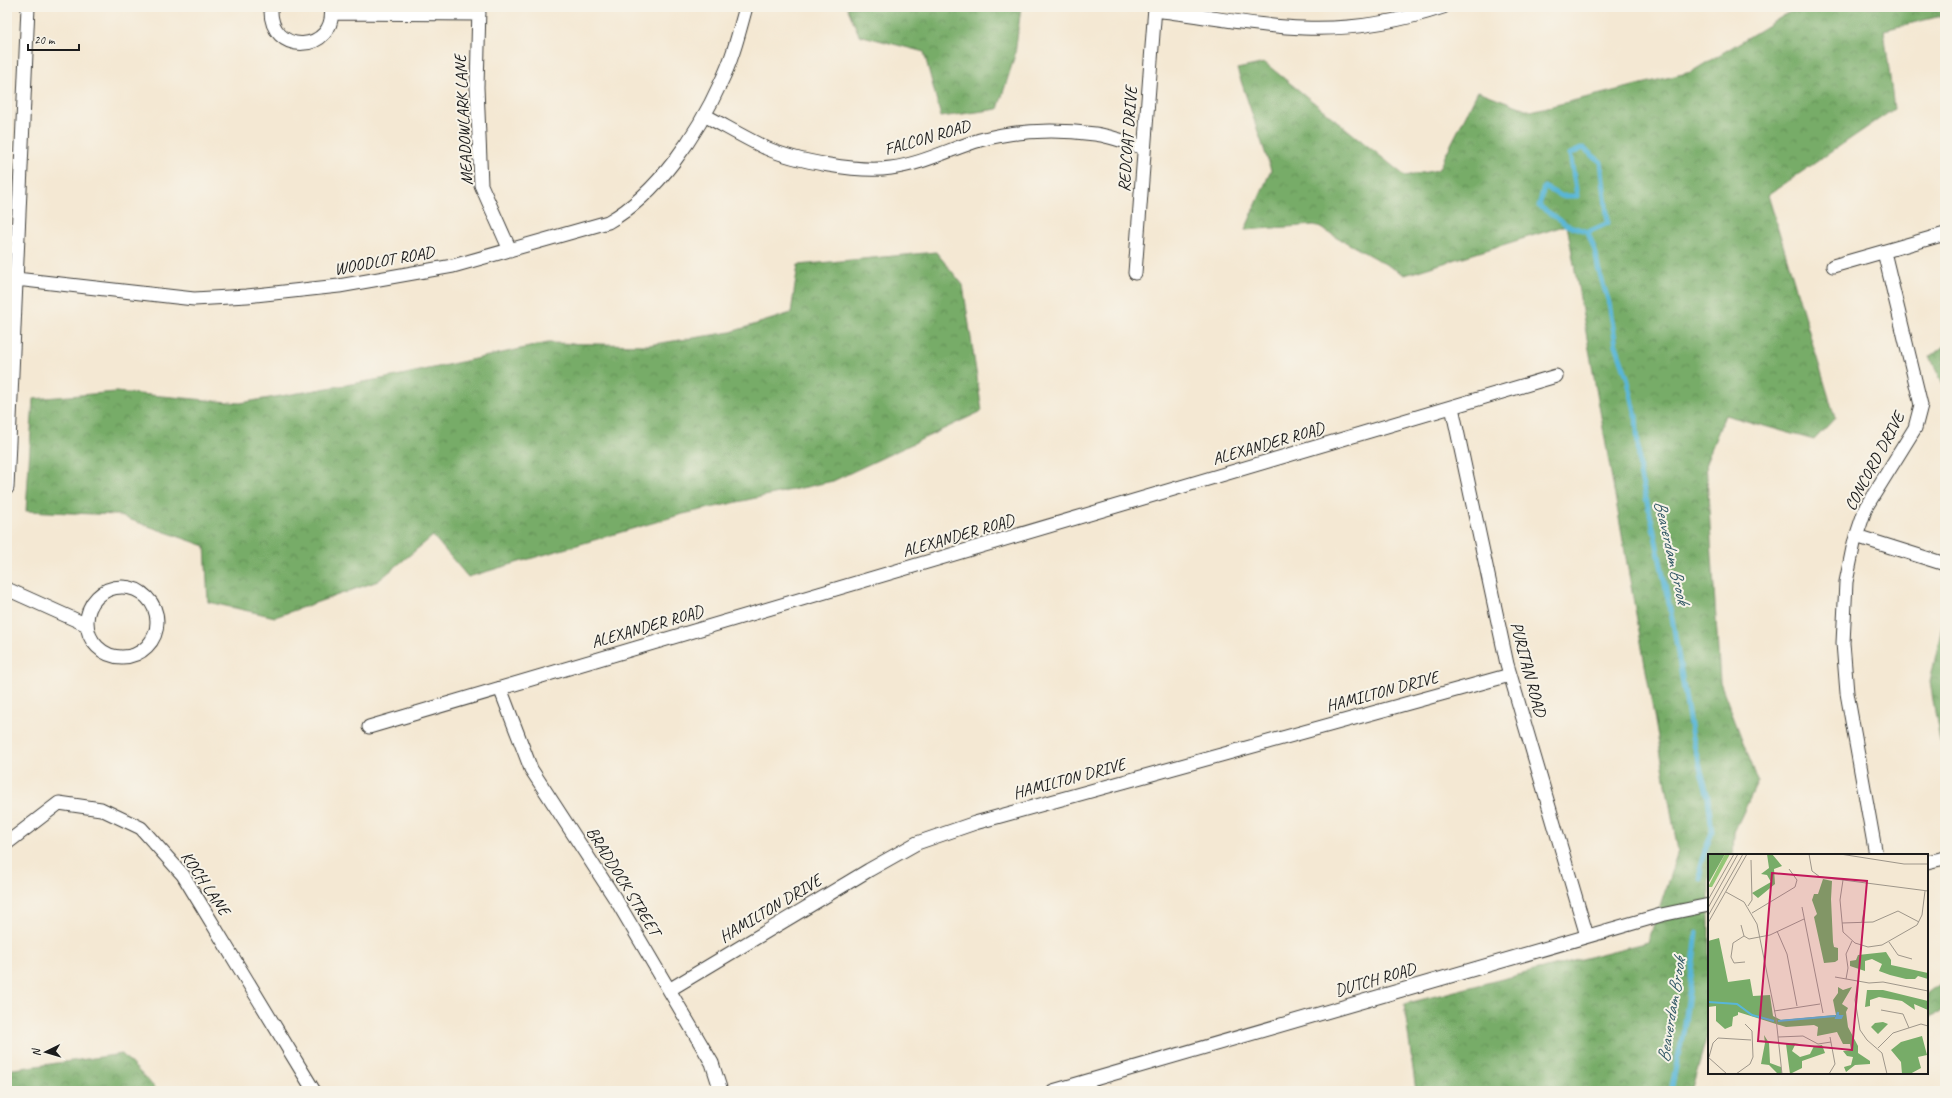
<svg xmlns="http://www.w3.org/2000/svg" width="1952" height="1098" font-family="Caveat,sans-serif">
  <defs>
    <pattern id="forest-crowns" width="20" height="18" patternUnits="userSpaceOnUse"><rect width="20" height="18" fill="#77ac68"/><path d="M2 6a3 3 0 1 1 6 0M12 15a3 3 0 1 1 6 0" fill="none" stroke="#618b55"/></pattern>
  </defs>
  <rect width="100%" height="100%" fill="#f7f3e8"/>
  <filter id="ink" filterUnits="userSpaceOnUse"><feTurbulence type="fractalNoise" baseFrequency=".025" numOctaves="2"/><feDisplacementMap in="SourceGraphic" scale="8" xChannelSelector="R" yChannelSelector="G"/><feConvolveMatrix kernelMatrix="1 2 1 2 8 2 1 2 1" color-interpolation-filters="sRGB"/></filter>
  <filter id="wash" filterUnits="userSpaceOnUse"><feTurbulence type="fractalNoise" baseFrequency=".012" numOctaves="4" result="noise"/><feDisplacementMap in="SourceGraphic" scale="16" xChannelSelector="R" yChannelSelector="G"/><feGaussianBlur stdDeviation="0.9" result="paint"/><feColorMatrix in="noise" values="0 0 0 0 0 0 0 0 0 0 0 0 0 0 0 0 0 1.4 0 .05"/><feComposite in="paint" operator="in"/></filter>
  <g filter="url(#wash)">
    <rect width="100%" height="100%" fill="#f4e8d3"/>
    <path fill="url(#forest-crowns)" stroke="#4a6442" d="M847 7H1021L1015 55 998 109 941 117 924 52 859 35Z
      M1798 7H1945V15L1884 30 1894 109 1768 195 1835 418 1814 440 1725 415 1706 462 1720 682 1758 781 1734 832 1733 855H1709V1029L1691 1091H1416L1404 1004 1648 942 1678 851 1567 225 1405 275 1315 225 1245 230 1271 170 1237 69 1265 63 1405 176 1438 170 1478 91 1531 111 1691 72Z
      M936 252 963 285 982 411 833 481 683 514 468 577 433 536 378 581 275 617 208 602 205 546 117 515 26 511 33 399 116 392 240 403 392 377 548 343 648 345 731 332 791 313 798 265Z
      M1945 345V388L1930 357Z
      M1945 613V749L1940 742 1930 682Z
      M1945 980V1011L1927 1017V994Z
      M122 1054 158 1091H7V1070Z"/>
    <g fill="none" stroke-linecap="round" stroke-linejoin="round">
      <path stroke="#59b6d7" stroke-width="5" d="M1583 148 1601 162 1608 223 1588 232 1567 225 1539 206 1544 187 1561 196H1577L1570 154Z
        M1588 232 1596 254 1598 268 1609 303 1616 345 1627 377 1636 416 1640 474 1652 522 1673 623 1692 737 1708 797 1712 832 1700 865 1701 879
        M1671 1091 1685 1023 1697 933"/>
    </g>
  </g>
  <g filter="url(#ink)">
    <g fill="none" stroke-linecap="round" stroke-linejoin="round">
      <g stroke="#3c3b37" stroke-width="15">
        <path id="street" d="M271 7C268 58 338 53 331 7
          M479 7 477 87 481 185 510 250
          M1155 10C1204 16 1253 26 1303 28 1350 30 1398 22 1443 7
          M332 13 479 14
          M704 115C725 126 745 138 766 148 795 161 859 173 891 168 922 164 950 149 980 140 1017 130 1057 129 1095 134 1111 136 1128 143 1144 148
          M1833 266 1945 234
          M1135 273 1155 7
          M16 279 194 299 247 296 339 286 453 266 608 222C658 194 698 133 721 82 733 58 739 32 746 7
          M1452 407 1507 664 1587 936
          M7 488 28 7
          M1856 536 1945 564
          M87 622a35 35 0 1 1 70 0a35 35 0 1 1-70 0Z
          M7 589 87 625
          M500 688 531 769 618 903 712 1063 721 1091
          M369 727 1556 376
          M7 843 59 803 101 809 141 828 183 875 314 1091
          M1876 855 1847 693 1843 643 1846 582 1854 543 1866 507 1915 428 1921 405 1884 252
          M1927 862 1945 858
          M669 990 869 870 917 843 975 823 1510 675
          M1053 1091 1661 915 1709 905"/>
      </g>
      <use href="#street" stroke="#fff" stroke-width="13"/>
    </g>
  </g>
  <g text-anchor="middle" stroke-width="4" stroke-linejoin="round" paint-order="stroke">
    <g font-size="17" fill="#1c1c1c" stroke="#f7f3e8">
      <text transform="translate(463 120) rotate(-93)" y="6">MEADOWLARK LANE</text>
      <text transform="translate(927 137) rotate(-16)" y="6">FALCON ROAD</text>
      <text transform="translate(1127 139) rotate(-86)" y="6">REDCOAT DRIVE</text>
      <text transform="translate(384 260) rotate(-10)" y="6">WOODLOT ROAD</text>
      <text transform="translate(1268 443) rotate(-16)" y="6">ALEXANDER ROAD</text>
      <text transform="translate(1874 461) rotate(-62)" y="6">CONCORD DRIVE</text>
      <text transform="translate(958 535) rotate(-16)" y="6">ALEXANDER ROAD</text>
      <text transform="translate(647 626) rotate(-16)" y="6">ALEXANDER ROAD</text>
      <text transform="translate(1529 669) rotate(75)" y="6">PURITAN ROAD</text>
      <text transform="translate(1382 691) rotate(-15)" y="6">HAMILTON DRIVE</text>
      <text transform="translate(1069 778) rotate(-15)" y="6">HAMILTON DRIVE</text>
      <text transform="translate(624 881) rotate(58)" y="6">BRADDOCK STREET</text>
      <text transform="translate(206 883) rotate(56)" y="6">KOCH LANE</text>
      <text transform="translate(770 908) rotate(-31)" y="6">HAMILTON DRIVE</text>
      <text transform="translate(1375 979) rotate(-16)" y="6">DUTCH ROAD</text>
    </g>
    <g font-size="18" font-style="italic" fill="#345a67" stroke="#f7f3e8">
      <text transform="translate(1672 552) rotate(77)" y="6">Beaverdam Brook</text>
      <text transform="translate(1671 1010) rotate(-81)" y="6">Beaverdam Brook</text>
    </g>
  </g>
  <g transform="translate(1708 854)">
    <rect width="220" height="220" fill="#f4e8d3"/>
    <path d="M17 0H22L4 33H0Z" fill="#94c777"/>
    <path d="M0 0H17L0 30ZM59 0H64L74 12 66 15 67 30 50 44 44 39 63 28 59 21 53 20 61 14ZM115 25 124 27 123 45 125 88 126 93 130 94V106L127 108 116 109 106 63 109 60 104 46 106 40H110ZM11 84 20 128 42 125 45 142 62 141 65 162 73 166 128 161 125 146 130 139V133L135 136 144 133 134 150 140 154 138 158 140 173 150 192V199L162 207V210L147 211 138 218 136 213 143 211 145 203 139 202 135 197 143 196 142 190H135L129 178 109 182 110 173 106 171 78 173 30 158V161L25 163 24 172 17 175 8 167V152L0 153V87ZM178 98 183 106V111L220 119V125L210 122 207 125H198L182 121 171 117 174 110 164 105 157 107V117L142 112V107L148 106 150 101ZM159 136H175L220 147V156L206 150 207 156 194 147 171 143 162 146V152L157 153ZM175 168 180 170 170 180 163 173 167 169ZM56 181 61 189 62 209 73 213 74 220H70L61 211 53 210 57 189ZM214 182 219 201 210 203 213 214 202 220H194L193 208 183 196 193 188ZM86 189 91 190 87 191 84 197 92 203 102 200 106 192 114 191 117 199 94 207V214L82 220 78 190Z" fill="#77ac68"/>
    <path fill="none" stroke="#59b6d7" stroke-width="2" d="M0 148 29 150 44 161 66 167M130 158V162H134L133 164H128ZM70 167 127 162"/>
    <path fill="none" stroke="#9e968a" stroke-width="1" d="M101 0 104 17 112 23 220 37M132 0 196 10H220M135 26 132 46 135 78 147 89 160 93 174 91 209 71 214 61 217 37M18 38 36 48 49 70 68 164 74 220M0 46 26 0M40 52 44 46 43 6M94 53 115 159M0 54 30 0M44 59 87 33 89 26 81 15M0 62 35 0M154 68 156 56M0 69 39 0M134 69 165 68 190 57 211 68M33 71 36 82 41 85 62 81 96 65M69 77 79 100 89 152M36 82 25 89 23 103 26 109 37 108M181 88 190 101 204 105M127 123 161 129 175 128 220 137M138 125 140 114 138 100 144 87M150 127 147 146 152 176 159 186 174 199 179 220M173 156 195 160 201 174M66 157 112 150M70 183 95 182 110 190 123 188M170 194 185 179 213 170 220 172M0 203 19 220M1 203 5 189 10 184 43 186M28 220 42 210 45 203 44 177 37 170M121 220 127 210 122 183"/>
    <path fill="#c2185b" fill-opacity="0.15" stroke="#c2185b" stroke-width="2" d="M64 19 159 27 144 196 50 187Z"/>
    <rect width="220" height="220" fill="none" stroke="#1c1c1c" stroke-width="2"/>
  </g>
  <rect width="1952" height="1098" fill="none" stroke="#f7f3e8" stroke-width="24"/>
  <g transform="translate(46 1052) rotate(265)" stroke="#f7f3e8" stroke-width="3" paint-order="stroke">
  <path d="M0-3L7 15L0 10L-7 15Z" fill="#1c1c1c"/>
  <text y="-6" font-size="11" font-weight="bold" text-anchor="middle" fill="#1c1c1c">N</text>
  </g>
  <path d="M28 44v6h51v-6" fill="none" stroke="#1c1c1c" stroke-width="2"/>
  <text x="34" y="44" font-size="12" fill="#1c1c1c" stroke="#f7f3e8" stroke-width="3" paint-order="stroke">20 m</text>
</svg>
